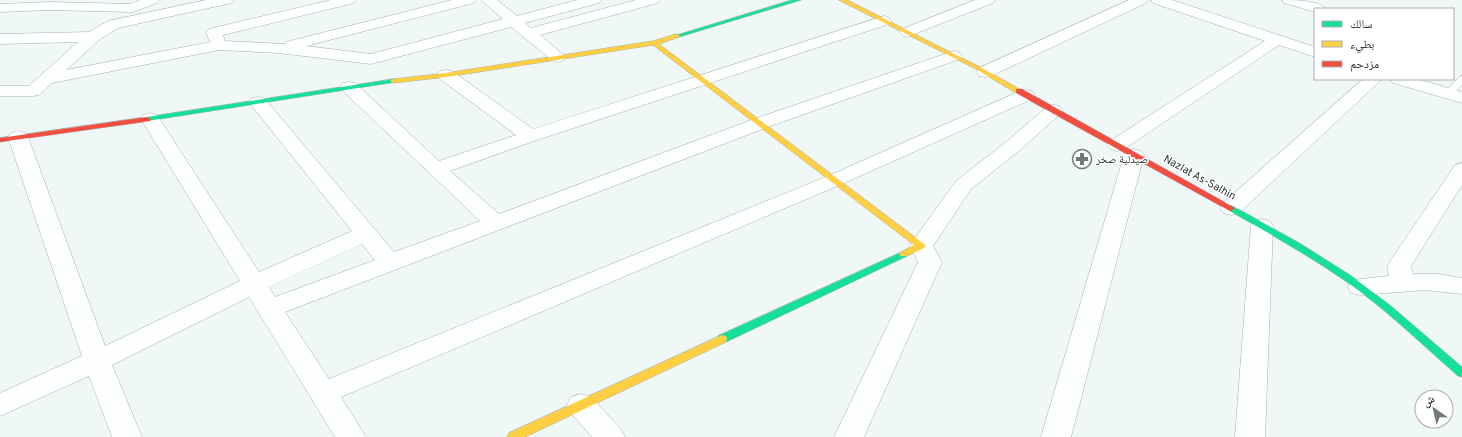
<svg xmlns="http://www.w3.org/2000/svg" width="1462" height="437" font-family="Overpass,'Noto Naskh Arabic',sans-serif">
  <rect width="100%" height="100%" fill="#eff8f7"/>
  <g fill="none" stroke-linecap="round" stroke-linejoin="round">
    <g stroke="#a8afae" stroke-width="1">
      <path id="lane" d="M1462 76V85L1451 96H1445L1443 94 1445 92 1459 77Z"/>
    </g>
    <g stroke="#a8afae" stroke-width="1">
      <path id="street" d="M140 0H159L157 3 133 12 49 10 0 12V4L49 2 131 4Z
        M206 0H234L232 3 227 4 118 28 99 40 66 70 210 42 206 32 209 29 331 0H356L354 3 223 35 225 41 285 44 286 42 452 0H476L474 3 306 46 371 54 503 19 481 0H497L517 16 577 0H601L599 3 525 23 531 28 636 0H660L658 3 540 35 566 57 564 60 558 62 552 60 511 27 371 64 279 53 219 50 52 83 39 95 33 96H0V86H29L78 42 0 44V34L89 32 108 21Z
        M975 0H995L993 3 912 35 907 37 902 35 899 32 902 29Z
        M1129 0H1148L1146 3 991 76 985 77 979 76 977 72 979 68Z
        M1151 0H1172L1315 47V57L1279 45 1124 149 1117 151 1110 149 1107 145 1110 141 1265 41 1153 3Z
        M1282 0C1293 0 1319 0 1326 9H1315V12L1284 3Z
        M884 16 889 18 892 21 889 24 537 140 450 171 499 214 754 119 948 53 954 51 960 53 962 56 960 59 768 127 285 312 329 379 828 176 1020 91 1026 90 1032 91 1035 95 1032 99 842 184 341 397 366 437H335L249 297 112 365 142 437H112L89 376 0 416V393L82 356 8 137 11 133 18 131 25 133 28 137 105 346 240 281 141 119 143 115 150 113 157 115 259 272 352 231 252 106 249 102 252 98 258 97 264 98 394 252 480 221 343 91 340 87 343 83 349 82 355 83 439 161 516 135 440 79 437 75 440 71 446 70 452 71 533 129ZM362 244 375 260 275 297 269 287Z
        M1363 79H1382L1239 213 1231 215 1223 213 1220 208 1223 203Z
        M1390 79H1417L1462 92V103L1393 83Z
        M1054 105 1060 106 1063 110 1060 114 1020 150 971 189 933 246 942 262 864 437H834L918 262 910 246 913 241 956 181 1006 142 1048 106Z
        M1134 149 1141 151 1144 155 1071 437H1041L1124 155 1127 151Z
        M1462 163V185L1411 266 1413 274H1438L1462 278V294L1425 290 1360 295 1351 293 1348 287 1351 281 1360 279 1389 276 1387 266 1391 260 1455 165Z
        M1262 219 1270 221 1273 226 1265 437H1235L1251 226 1254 221Z
        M581 394 591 397 620 428 625 437H592L571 413 567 405 571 397Z"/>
    </g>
    <g stroke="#a8afae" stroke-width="1">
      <path id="fast" d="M792 0H801L679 37 674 36Z
        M394 79 398 81 396 82 147 121 143 119 147 117Z
        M1231 205 1301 244 1350 275 1391 306 1462 367V377L1458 376C1425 347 1393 316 1358 290 1317 260 1272 235 1228 210L1227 208Z
        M904 251 907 252 909 254 907 256 726 342 722 343 718 342 717 339 718 336Z"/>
    </g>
    <g stroke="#a8afae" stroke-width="1">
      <path id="slow" d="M839 0H847L980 67 1023 91 1022 93H1016L976 69Z
        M677 34 680 36 679 37 659 44 924 244 926 246 924 248 907 256H901L899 254 901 252 914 245 653 45 446 77 394 83 390 81 394 79 446 73 653 41Z
        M722 335 726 336 727 339 726 342 525 437H507L509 433Z"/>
    </g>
    <g stroke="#a8afae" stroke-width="1">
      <path id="jam" d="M1016 89H1022L1235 208 1231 211 1228 210 1016 93Z
        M147 117 151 119 150 121 0 142V138Z"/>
    </g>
    <use href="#lane" fill="#fdfefe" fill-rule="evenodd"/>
    <use href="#street" fill="#fdfefe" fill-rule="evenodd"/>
    <use href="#fast" fill="#16e098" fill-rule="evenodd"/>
    <use href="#slow" fill="#ffcf43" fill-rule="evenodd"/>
    <use href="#jam" fill="#f24e42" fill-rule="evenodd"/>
  </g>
  <defs>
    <g id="pharmacy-ring" transform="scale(1)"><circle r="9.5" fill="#fff" stroke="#717978" stroke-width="1.5"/><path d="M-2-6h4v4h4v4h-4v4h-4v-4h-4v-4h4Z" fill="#717978"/></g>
  </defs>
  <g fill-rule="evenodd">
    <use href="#pharmacy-ring" x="1082" y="159"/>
  </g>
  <g text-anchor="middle" stroke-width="3" stroke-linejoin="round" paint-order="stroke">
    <g font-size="11" fill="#2d3433" stroke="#fff" text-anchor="start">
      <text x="1096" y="163">صيدلية صخر</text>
    </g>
    <g font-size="11" fill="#2d3433" stroke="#fff">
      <text transform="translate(1200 177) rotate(29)" y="4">Nazlat As-Salhin</text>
    </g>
  </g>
  <rect x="1314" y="8" width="140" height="72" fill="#ffffff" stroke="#abaead"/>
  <rect x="1322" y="21" width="20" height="6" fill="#16e098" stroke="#abaead"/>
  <text x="1350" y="28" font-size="12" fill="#2d3433">سالك</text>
  <rect x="1322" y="41" width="20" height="6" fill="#ffcf43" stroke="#abaead"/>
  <text x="1350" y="48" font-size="12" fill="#2d3433">بطيء</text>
  <rect x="1322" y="61" width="20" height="6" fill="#f24e42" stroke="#abaead"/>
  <text x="1350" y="68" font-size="12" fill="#2d3433">مزدحم</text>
  <g transform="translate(1434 409) rotate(326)"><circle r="19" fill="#ffffff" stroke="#abaead"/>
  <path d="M0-3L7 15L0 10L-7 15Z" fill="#717978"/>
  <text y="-6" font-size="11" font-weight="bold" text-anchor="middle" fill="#2d3433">ش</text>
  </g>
</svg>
